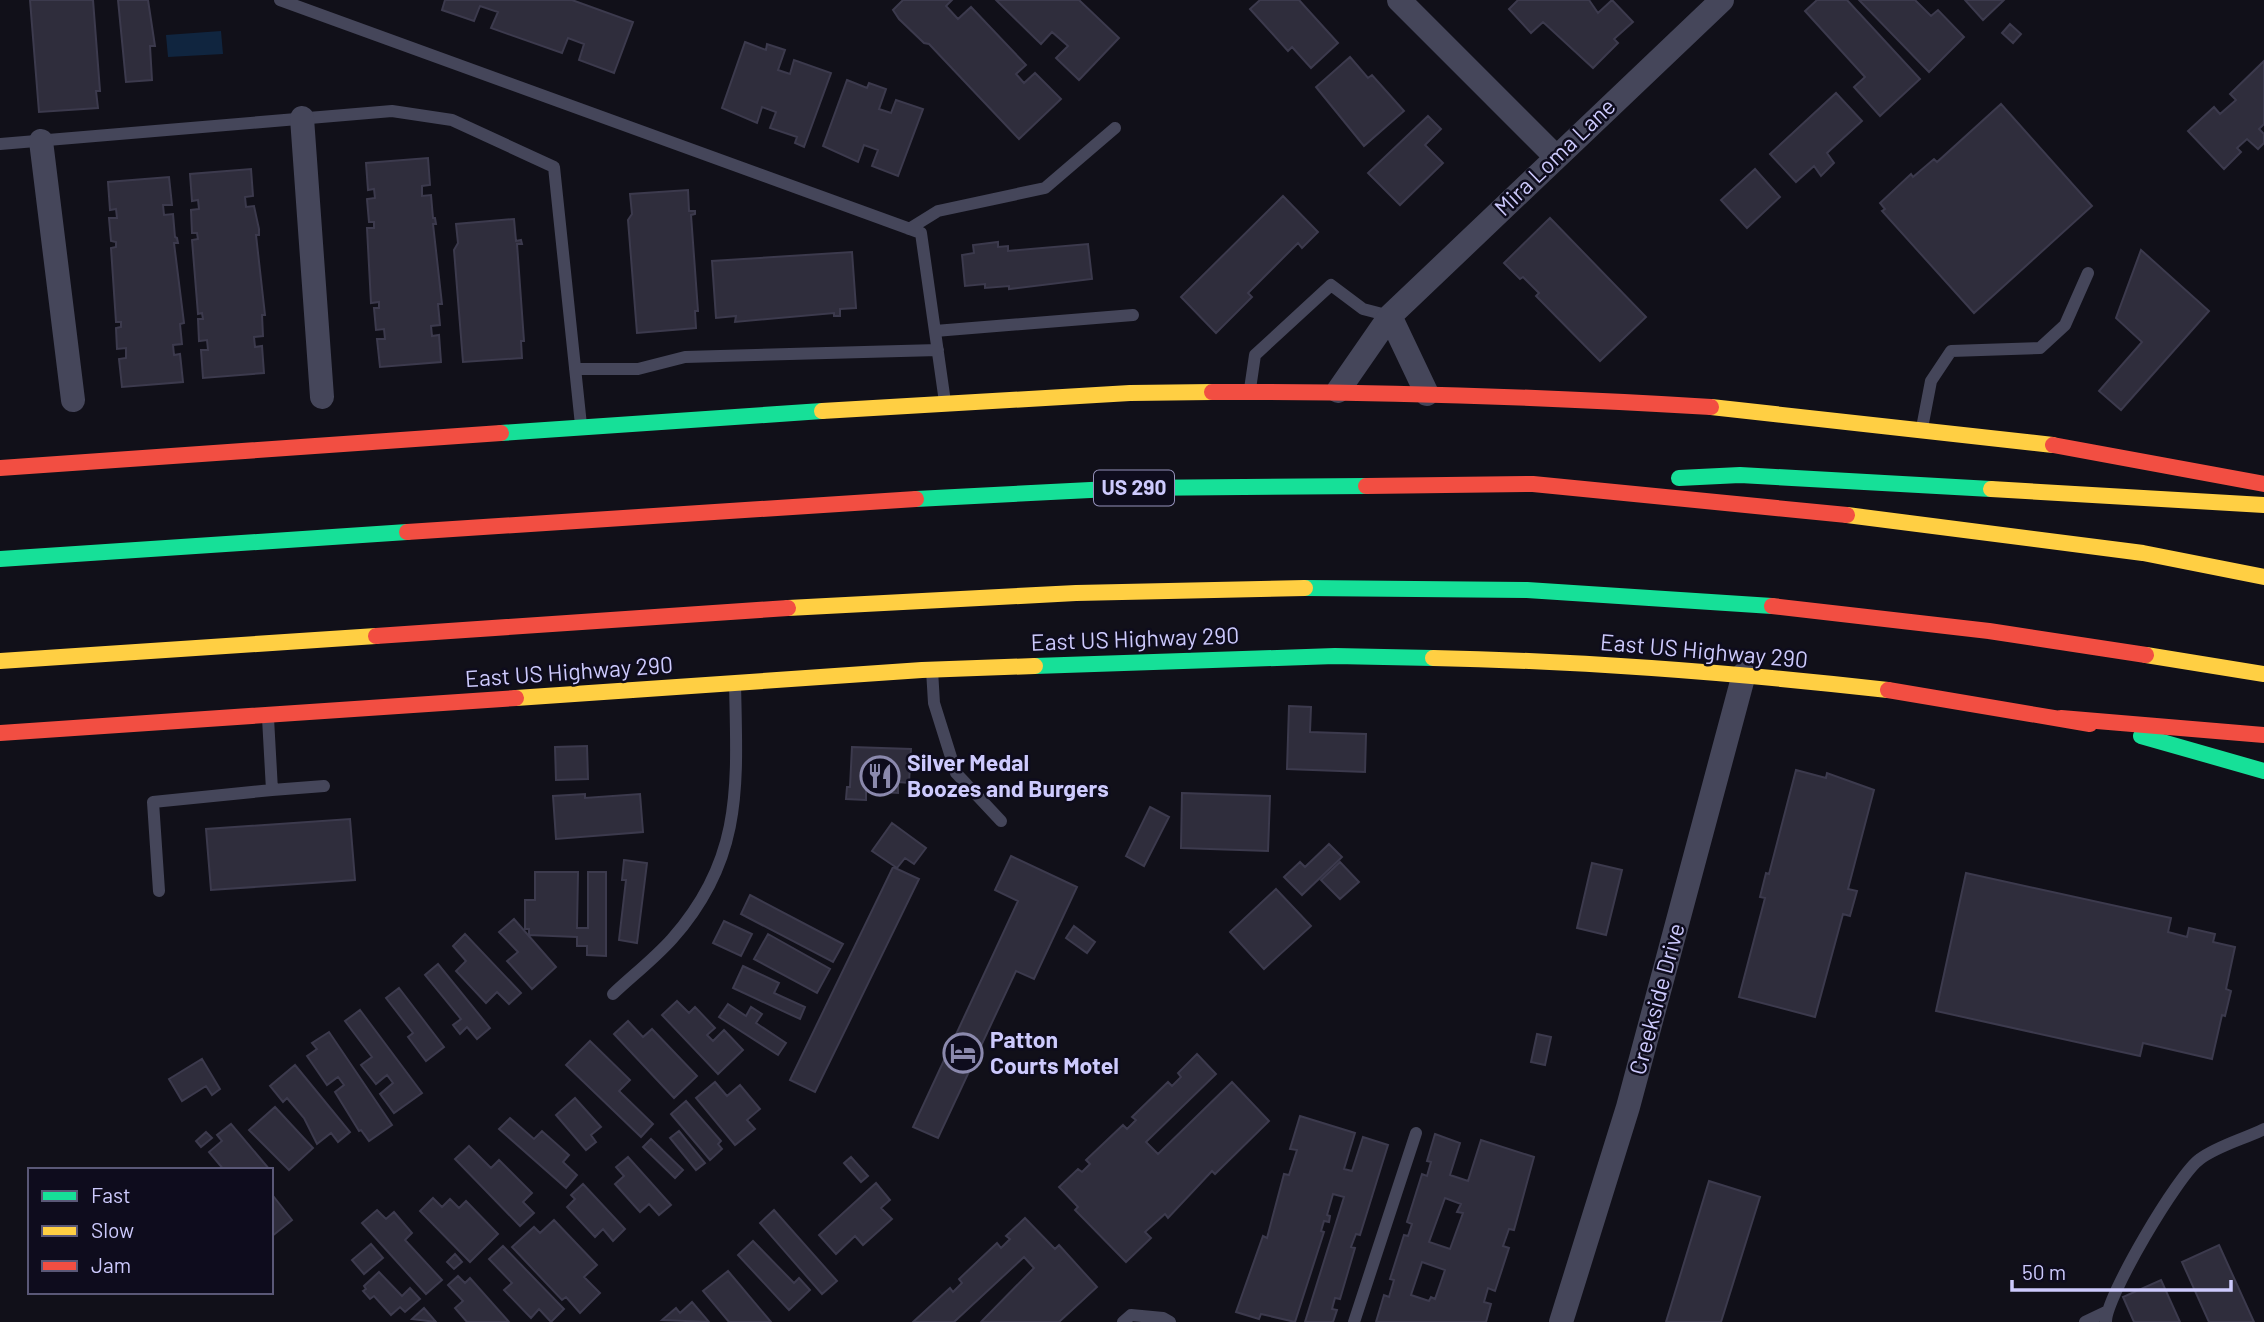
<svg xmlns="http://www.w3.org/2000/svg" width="2264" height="1322" font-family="Barlow,sans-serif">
  <rect width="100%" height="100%" fill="#111019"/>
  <path fill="#10253f" d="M221 31 223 54 168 57 166 35Z"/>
  <path fill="#2f2d3c" stroke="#3c3a4d" stroke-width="2" fill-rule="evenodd" d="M30 0H93L100 91H96L98 108 39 112Z
    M118 0H148L155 46H150L152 80 126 82Z
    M445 0H572L633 22 614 73 579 60 584 44 568 38 562 53 491 28 498 12 480 6 474 21 442 10Z
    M903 0H952L946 6 958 19 971 7 1026 65 1016 74 1024 83 1035 73 1061 99 1019 139 929 44 924 43 899 19 893 10Z
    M996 0H1079L1119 38 1079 80 1056 58 1068 46 1052 32 1041 44Z
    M1260 0H1299L1338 43 1311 68 1292 47 1288 51 1250 9Z
    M1518 0H1589L1598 13 1612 0 1633 22 1614 39 1618 43 1593 68 1543 22 1531 33 1509 9Z
    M1817 0H1847L1920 79 1880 116 1854 87 1865 77 1805 11Z
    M1859 0H1915L1931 16 1938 10 1964 37 1929 72Z
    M1965 0H2004L1983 20Z
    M2010 24 2021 34 2013 43 2002 33Z
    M745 42 766 50 767 44 785 50 778 70 790 74 794 60 831 73 804 147 795 143 797 137 770 128 776 112 762 107 757 123 722 108Z
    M1350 57 1368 78 1372 75 1404 111 1364 146 1316 87Z
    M2264 61V124L2259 129 2264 134V143L2258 149 2247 139 2237 148 2241 152 2224 169 2188 131 2214 107 2220 114 2236 100 2230 94Z
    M847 80 867 88 869 83 886 89 879 109 891 113 896 100 923 109 898 176 872 166 878 150 864 145 858 162 823 146Z
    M1836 93 1862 121 1827 153 1834 163 1821 176 1814 166 1796 182 1770 154Z
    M2001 104 2092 206 1974 313 1882 211 1885 209 1880 203 1911 174 1913 177 1934 159 1937 162Z
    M1428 116 1441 129 1425 145 1443 163 1400 205 1368 173Z
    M428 158 430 185 422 186V196L431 195 433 218H435L436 224H433L442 304H438L440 325 431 326 432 336 439 335 441 362 380 367 377 339H385L384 329 376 330 374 308H379V302L371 303 367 228H374V222H369L367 199 375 198 374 189 368 190 366 163Z
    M251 169 253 196 245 197 246 207 254 206 259 229V235H256L265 315H262L263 336 254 337 255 347 262 346 264 373 203 378 201 350H208L207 340 199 341 198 319H203L202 313 198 314 192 240 198 239 197 233H192L191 210 199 209 198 200 192 201 190 174Z
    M1755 169 1780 197 1747 228 1721 200Z
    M169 177 172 205H163L164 215 173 214 175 237 177 238 178 243H174L184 323 180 324 182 344 173 345 174 355 180 354 183 382 122 387 119 359 126 358V348L117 349 116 328 121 327V322H116L111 248 116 247V242L111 241 109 218H117L116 209 110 210 108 182Z
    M688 190 689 211H695V214L691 215 698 311H695L696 328 637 333 628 220 632 214 630 194Z
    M1283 196 1318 232 1302 248 1298 243 1248 293 1252 297 1216 333 1181 297Z
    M1550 218 1646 317 1600 361 1536 296 1539 293 1523 277 1520 279 1504 263Z
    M514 219 516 241 521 240 522 244H517L524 341H521L522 358 463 362 454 250 458 243 456 224Z
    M998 242V247L1008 246V251L1088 244 1092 279 1009 289V286L985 288V284L965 286 962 255 974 253 973 245Z
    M2141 250 2209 311 2121 410 2099 391 2142 342 2116 318Z
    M852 252 856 308 840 309V316H834V313L735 322 736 316 716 318 712 261Z
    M1289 706 1311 707 1310 732 1366 734 1365 772 1287 769Z
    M587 746 588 779 556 780 555 747Z
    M852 747 911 749 909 783 898 782V793L866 791V800L846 799 847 787H850Z
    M1796 770 1826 778 1827 773 1874 790 1848 889 1857 891 1850 916 1843 914 1815 1017 1739 997 1765 898 1760 897 1766 873 1769 874Z
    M1182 793 1270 796 1268 851 1181 848Z
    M585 794V798L640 794 643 832 556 839 553 796Z
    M1150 807 1169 817 1144 866 1126 856Z
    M350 819 355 880 211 890 206 829Z
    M892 823 926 848 914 864 905 858 897 868 872 851Z
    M1329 844 1342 857 1302 895 1284 877 1300 862 1305 867Z
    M1011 856 1077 887 1034 979 1016 971 938 1138 913 1127 1018 901 995 890Z
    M624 860 647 863 637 943 619 940 626 880H622Z
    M1340 862 1359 882 1340 899 1321 880Z
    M1592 863 1622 870 1606 935 1577 928Z
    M893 867 919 879 815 1092 790 1080Z
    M535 872H578L577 928H588V872H606V956L587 955V946H577V937L529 935V929H525V900H535Z
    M1966 873 2171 918 2168 932 2187 937 2189 928 2215 934 2213 942 2235 947 2226 989 2231 991 2225 1016 2222 1015 2212 1059 2143 1043 2140 1056 1936 1011Z
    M1276 889 1311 926 1264 969 1230 932Z
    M750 895 843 944 833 962 741 914Z
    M514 919 556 967 532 989 507 961 518 952 499 932Z
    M724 921 752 934 741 956 713 943Z
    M1074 926 1095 942 1087 953 1066 938Z
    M465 934 521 993 509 1004 497 992 486 1003 456 971 466 961 453 946Z
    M768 934 830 969 817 993 754 959Z
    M438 964 490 1028 477 1039 467 1027 460 1034 453 1025 461 1019 425 975Z
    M743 966 779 983 774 993 805 1007 800 1019 733 988Z
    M399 988 444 1047 426 1061 408 1037 413 1033 386 998Z
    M677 1001 689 1013 695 1007 715 1028 707 1035 713 1041 724 1030 743 1050 718 1074 662 1015Z
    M728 1004 746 1016 751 1007 762 1014 756 1023 786 1043 778 1055 719 1017Z
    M360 1010 422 1093 394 1113 380 1094 393 1083 387 1075 376 1084 361 1065 372 1057 345 1021Z
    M628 1021 643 1037 652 1029 697 1076 674 1098 614 1034Z
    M329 1032 392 1125 369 1141 361 1130 359 1131 335 1092 344 1085 338 1077 327 1085 307 1056 317 1049 312 1043Z
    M1537 1034 1551 1037 1545 1065 1531 1062Z
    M590 1041 630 1080 619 1091 653 1124 641 1137 566 1065Z
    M1197 1054 1216 1074 1146 1142 1158 1154 1232 1082 1269 1121 1215 1174 1212 1171 1168 1218 1165 1214 1145 1232 1151 1238 1126 1262 1075 1210 1078 1207 1059 1187 1078 1169 1082 1172 1090 1164 1086 1160 1123 1125 1127 1129 1136 1120 1132 1117 1168 1082 1172 1086 1181 1077 1178 1073Z
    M202 1059 220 1089 212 1095 206 1086 182 1101 169 1079Z
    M295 1065 350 1132 338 1142 331 1133 317 1144 304 1118 287 1098 283 1102 270 1086Z
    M715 1082 727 1096 740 1085 760 1109 747 1120 755 1129 735 1145 696 1098Z
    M575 1098 601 1127 591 1135 596 1142 586 1150 556 1115Z
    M686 1101 721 1141 718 1144 722 1149 710 1160 671 1114Z
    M275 1107 313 1148 289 1170 249 1130Z
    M1300 1116 1355 1133 1344 1169 1352 1171 1363 1137 1388 1145 1360 1235 1356 1234 1351 1247 1355 1248 1340 1299 1335 1298 1332 1309 1337 1310 1333 1322H1305L1344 1197 1333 1194 1327 1215 1330 1216 1329 1222 1324 1221 1321 1231 1324 1232 1295 1322 1261 1314 1259 1319 1236 1312 1263 1236 1267 1238 1284 1174 1289 1175 1297 1150 1290 1149Z
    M510 1118 534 1139 542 1131 569 1155 563 1162 577 1175 566 1188 499 1129Z
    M231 1124 270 1170H224L209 1152 222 1141 217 1135Z
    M679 1131 705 1163 696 1170 670 1138Z
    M206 1132 212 1138 201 1147 196 1141Z
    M1435 1134 1460 1143 1450 1175 1468 1181 1481 1140 1534 1157 1514 1230 1509 1229 1503 1246 1509 1248 1495 1291 1488 1288 1484 1302 1491 1304 1486 1322H1376L1384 1295 1389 1297 1394 1280 1390 1279 1404 1235 1408 1236 1412 1224 1407 1222 1422 1174 1427 1176 1431 1162 1427 1161ZM1445 1198 1461 1204 1457 1212 1463 1213 1450 1249 1429 1242ZM1422 1262 1445 1270 1435 1299 1431 1297 1429 1301 1411 1295Z
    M651 1139 683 1170 675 1178 643 1147Z
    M469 1146 491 1168 499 1160 532 1193 523 1202 534 1213 520 1226 455 1159Z
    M628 1157 671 1205 659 1215 649 1204 640 1212 615 1184 624 1176 616 1167Z
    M851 1157 868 1176 861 1182 844 1163Z
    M1709 1181 1760 1197 1721 1322H1666Z
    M876 1183 890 1200 881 1208 892 1219 863 1245 855 1236 836 1254 819 1235Z
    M583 1184 625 1229 613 1241 603 1229 595 1237 567 1207 575 1199 571 1195Z
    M274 1197 292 1220 271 1237V1199Z
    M433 1198 442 1207 450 1199 459 1208 466 1201 498 1234 470 1262 420 1211Z
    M377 1210 386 1219 394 1212 412 1233 405 1240 442 1280 426 1294 362 1223Z
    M774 1210 837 1281 822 1294 760 1223Z
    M1025 1218 1055 1249 1059 1245 1097 1287 1059 1322H981L1034 1268 1024 1257 954 1322H913L950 1288 953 1292 962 1283 959 1279 997 1243 1001 1248 1010 1239 1006 1236Z
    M554 1220 597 1265 584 1277 600 1293 580 1313 566 1297 562 1300 512 1247 534 1227 540 1233Z
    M753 1241 794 1283 799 1278 810 1290 789 1310 738 1255Z
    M371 1244 383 1258 364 1274 352 1260Z
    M2219 1245 2254 1322H2209L2182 1262Z
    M503 1246 564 1309 551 1322 539 1309 531 1318 504 1290 512 1283 489 1259Z
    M455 1254 462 1262 454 1269 447 1262Z
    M728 1271 771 1322H729L703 1291Z
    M379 1272 402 1296 410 1288 420 1299 405 1312 400 1307 391 1315 374 1296 370 1299 363 1291 366 1289 364 1286Z
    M458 1276 465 1283 470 1278 509 1322H467L455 1308 463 1301 448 1285Z
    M2161 1280 2180 1322H2134L2123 1297Z
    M692 1302 709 1322 662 1320 676 1308 680 1313Z
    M424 1308 436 1322 412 1319Z"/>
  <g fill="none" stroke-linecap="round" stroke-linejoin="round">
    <path stroke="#45465a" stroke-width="12" d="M280 0 921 233 945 402
      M0 144 392 111 452 120 554 167 581 425
      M909 229 938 211 1045 188 1115 128
      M935 331 1133 315
      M575 369H638L685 357 938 350
      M1250 389 1255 355 1331 285 1363 309 1390 316
      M1922 428 1931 381 1951 351 2040 348 2065 325 2088 273
      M932 670 934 703 956 773 1001 821
      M272 790 324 786
      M159 891 153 802 272 790 268 718
      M613 994C632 976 654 959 672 939 744 858 737 784 735 683
      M1123 1322 1131 1315 1163 1318 1170 1322
      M1354 1322 1416 1133
      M2085 1322 2106 1312
      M2106 1322C2105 1298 2179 1173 2200 1159 2217 1146 2244 1139 2264 1129"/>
    <path stroke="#45465a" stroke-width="24" d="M1399 0 1555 156
      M302 118 322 397
      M41 141 73 400
      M1390 316 1427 394
      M1338 391 1390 316 1722 0
      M1561 1322 1628 1107 1744 674"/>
    <path stroke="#16e098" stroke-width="16" d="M501 433 822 411
      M1679 478 1740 475 1991 489
      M916 499 1130 488 1366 486
      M0 559 407 532
      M1305 588 1527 590 1772 606
      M1035 666 1335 656 1433 658
      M2141 736 2264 771"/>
    <path stroke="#ffcf43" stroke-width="16" d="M1711 407 2053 445
      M822 411 1130 393 1212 392
      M1991 489 2264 505
      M1847 515 2143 553 2264 577
      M788 608 1076 593 1305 588
      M2146 655 2264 674
      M1433 658C1586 661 1737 673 1888 690
      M0 661 376 636
      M516 698 922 670 1035 666"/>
    <path stroke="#f24e42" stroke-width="16" d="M1212 392C1379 391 1545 397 1711 407
      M2053 445 2264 484
      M0 468 501 433
      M1366 486 1533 484 1847 515
      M407 532 916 499
      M1772 606 1989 631 2146 655
      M376 636 788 608
      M1888 690 2090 724
      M2061 718 2264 735
      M0 733 516 698"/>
  </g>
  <defs>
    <g id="restaurant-ring" transform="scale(2.0125)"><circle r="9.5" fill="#0e0c1d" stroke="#8b89ad" stroke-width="1.5"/><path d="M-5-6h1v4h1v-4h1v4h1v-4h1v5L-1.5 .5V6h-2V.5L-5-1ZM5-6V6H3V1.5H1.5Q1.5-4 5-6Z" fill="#8b89ad"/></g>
    <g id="hotel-ring" transform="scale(2.0125)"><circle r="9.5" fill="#0e0c1d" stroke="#8b89ad" stroke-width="1.5"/><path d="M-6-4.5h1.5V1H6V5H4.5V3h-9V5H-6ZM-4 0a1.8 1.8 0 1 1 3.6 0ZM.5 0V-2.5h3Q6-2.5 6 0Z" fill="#8b89ad"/></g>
  </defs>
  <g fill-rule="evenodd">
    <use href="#restaurant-ring" x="880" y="776"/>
    <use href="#hotel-ring" x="963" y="1053"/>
  </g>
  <g text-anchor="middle" stroke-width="5" stroke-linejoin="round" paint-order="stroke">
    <rect fill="#0e0c1d" stroke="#9491ba" stroke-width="2" x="1094" y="470.5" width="80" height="35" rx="5"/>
    <g font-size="21" font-weight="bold" fill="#cdcafd">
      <text x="1134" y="495">US 290</text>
    </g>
    <g font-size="23" fill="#cdcafd" stroke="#0e0c1d">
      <text transform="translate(1555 157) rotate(-44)" y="8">Mira Loma Lane</text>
      <text transform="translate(1135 639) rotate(-2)" y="8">East US Highway 290</text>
      <text transform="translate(1704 651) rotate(5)" y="8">East US Highway 290</text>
      <text transform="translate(569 672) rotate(-4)" y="8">East US Highway 290</text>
      <text transform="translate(1657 999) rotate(-75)" y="8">Creekside Drive</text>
    </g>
    <g font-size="23" font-weight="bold" fill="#cdcafd" stroke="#0e0c1d" text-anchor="start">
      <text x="907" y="771">Silver Medal<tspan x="907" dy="26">Boozes and Burgers</tspan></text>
      <text x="990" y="1048">Patton<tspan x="990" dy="26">Courts Motel</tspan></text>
    </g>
  </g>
  <rect x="28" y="1168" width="245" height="126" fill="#0e0c1d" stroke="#5a5877" stroke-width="2"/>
  <rect x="42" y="1191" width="35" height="10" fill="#16e098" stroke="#5a5877" stroke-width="2"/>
  <text x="91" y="1203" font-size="21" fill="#cdcafd">Fast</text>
  <rect x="42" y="1226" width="35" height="10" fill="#ffcf43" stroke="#5a5877" stroke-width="2"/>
  <text x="91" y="1238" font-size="21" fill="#cdcafd">Slow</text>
  <rect x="42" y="1261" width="35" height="10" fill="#f24e42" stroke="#5a5877" stroke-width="2"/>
  <text x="91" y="1273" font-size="21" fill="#cdcafd">Jam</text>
  <path d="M2012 1280v10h219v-10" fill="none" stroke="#cdcafd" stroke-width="3.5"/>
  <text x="2022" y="1280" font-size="21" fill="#cdcafd" stroke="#0e0c1d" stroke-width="5" paint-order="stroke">50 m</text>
</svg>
